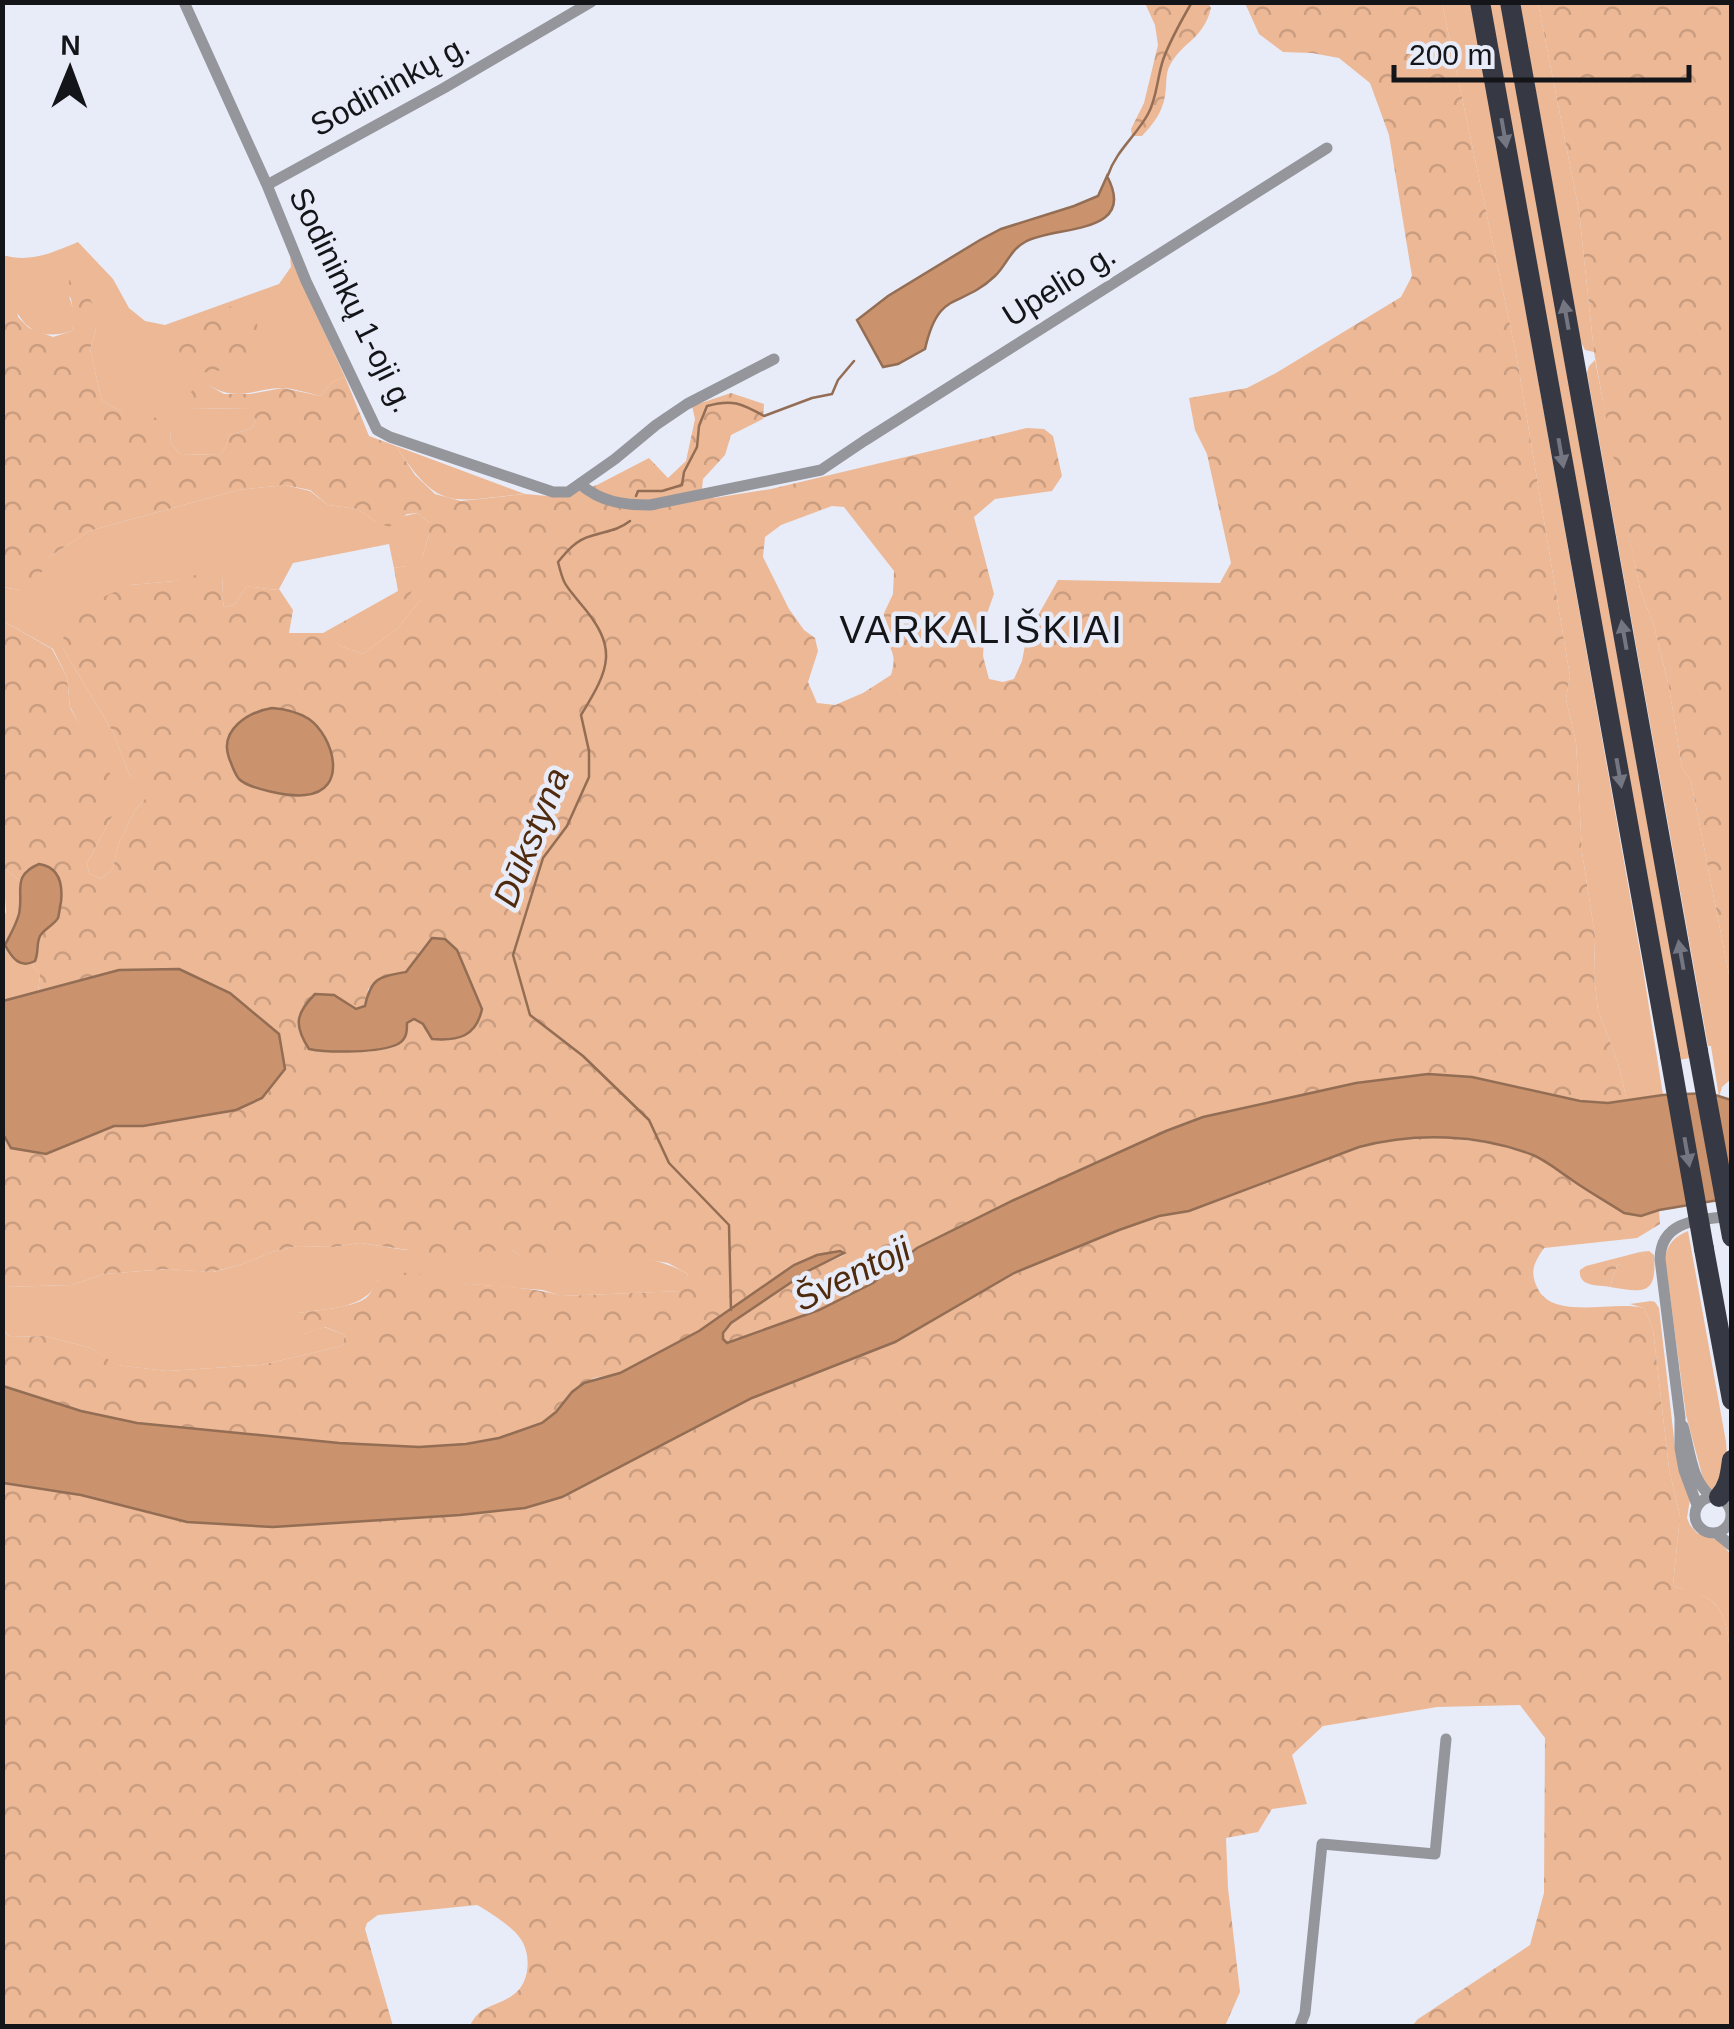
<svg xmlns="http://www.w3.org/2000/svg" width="1734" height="2029" font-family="Arial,sans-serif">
  <defs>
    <pattern id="forest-crowns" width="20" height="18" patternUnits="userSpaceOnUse" patternTransform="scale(2.5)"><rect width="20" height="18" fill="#ecb895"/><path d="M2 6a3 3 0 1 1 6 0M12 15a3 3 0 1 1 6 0" fill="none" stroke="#ca9d80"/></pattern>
  </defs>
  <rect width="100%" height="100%" fill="#e8ebf8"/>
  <path fill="#ecb895" d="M1442 3H1471L1642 963 1663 1095 1627 1101 1618 1063 1598 1010 1594 976 1595 936 1582 852 1576 742 1566 699 1570 676 1516 353Z
    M1487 3H1502L1690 1058 1679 1060Z
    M1520 3H1538L1579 211 1594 352 1585 350 1580 340Z
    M78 242 113 279 129 308 145 321 165 325 279 284 291 267 290 257 345 377 334 381 320 396C308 393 293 388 281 388 252 389 239 402 210 386L190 408 251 409 256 420 252 428 230 435 225 448 219 455 180 454 170 442 171 429 121 411 102 401 90 349 96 329 69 296 75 315 72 331C33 343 20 323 6 290H3L2 255C32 263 51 253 78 242Z
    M1595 360 1640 589 1654 626 1669 687 1682 768 1691 781 1731 985V1079L1722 1087 1719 1097 1711 1046H1708L1587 373 1589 366Z
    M396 446 525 494C452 500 440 514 396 446Z
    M285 485 310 491 328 505 357 509 376 522 418 513 429 523V535L422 558V598L398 628 363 654 340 646 333 639 336 629 407 598 406 566 394 568 389 544 293 563 279 589C267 591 258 586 246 587L234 605 224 607 222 595 223 576 195 577 175 581 130 585 62 647 113 732 129 774 149 791 145 799 135 810 118 845 113 868 101 879 89 873 87 863 113 815 85 734 70 707 67 677 53 649 3 621 2 587 19 590 49 557 89 531 238 490Z
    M3 867 20 881V911L5 945C12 956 17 966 31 963L40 975 38 992 3 1001V918L6 912Z
    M1688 1231 1726 1442 1727 1455 1715 1490 1709 1488 1704 1482 1686 1415 1665 1259C1667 1244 1674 1237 1688 1231Z
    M360 1243 406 1250H512L520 1255C576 1256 638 1246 688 1274L682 1291 561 1296 543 1290 457 1283 401 1273 378 1280C367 1310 326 1308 298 1313L303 1334 324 1327 345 1335 342 1346 261 1365 167 1371 116 1365 91 1348 45 1336 10 1337 3 1329 2 1284 5 1287 72 1285 104 1274 168 1269 213 1272 243 1264 272 1252 297 1246 333 1247Z
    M1649 1251 1654 1255C1657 1295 1645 1293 1610 1287L1617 1265 1646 1257 1640 1252Z
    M1651 1301 1655 1302 1659 1308 1675 1447 1690 1499 1687 1518 1690 1525 1697 1533 1720 1541 1731 1555V1658C1728 1637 1727 1606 1705 1597 1694 1593 1684 1591 1673 1585L1680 1516 1669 1469 1653 1329 1644 1308 1630 1304Z"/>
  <path fill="url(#forest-crowns)" fill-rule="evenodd" d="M1145 3H1208L1211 8C1203 40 1183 41 1170 65 1165 74 1167 85 1165 96 1162 113 1154 123 1142 136H1132L1131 129 1144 103 1158 45 1155 25Z
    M1245 3H1442L1516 353 1570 676 1566 699 1576 742 1582 852 1595 936 1594 976 1598 1010 1618 1063 1627 1101 1608 1103 1580 1101 1472 1077 1428 1074 1356 1083 1203 1117 1014 1200 917 1248 873 1283 819 1310 727 1343 723 1339V1333L730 1323 809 1271 844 1255 794 1265 699 1331 620 1373 594 1378 572 1392 556 1412 542 1423 499 1438 466 1444 419 1447 339 1443 137 1423 81 1411 3 1386 2 1329 10 1337 45 1336 91 1348 117 1365 167 1371 261 1365 342 1346 345 1335 325 1327 303 1334 293 1323 298 1313C316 1310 352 1308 366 1298 374 1291 375 1279 385 1275 405 1267 441 1281 462 1283 495 1287 529 1286 562 1296L681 1291 688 1274 668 1263 624 1256 520 1255 512 1250 436 1254 360 1243 333 1247 297 1246 272 1252 243 1264 212 1272 167 1269 104 1274 72 1285 5 1287 3 1284V1134L11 1148 46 1154 114 1126H143L236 1110 119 970 38 992 40 975 31 963 35 961 40 935 59 917 27 869 20 881 3 867V621L52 649 67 677 70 708 120 790 113 815 87 863 89 873 101 879 113 868 118 845 135 810 145 799 148 791 129 774 113 732 62 647 65 628 81 607 130 585 175 581 216 569 223 576 222 595 224 607 234 605 246 587C258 586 267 591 279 589L293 610 289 633H323L398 591 394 568 406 566 412 591 408 598 336 630 334 639 340 646 363 654 398 628 422 598V558L429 535V523L418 513 407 514 389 527 376 522 357 509 328 505 310 490 285 485 238 490 89 531 49 557 37 582 19 590 3 587V290H6L16 302 18 317 29 328 53 337 72 331C76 310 69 299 69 278L82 282 93 305 96 329 90 349 102 401 121 411 167 420 171 429 170 442 180 454 219 455 225 448 230 435 252 428 256 420 250 409 190 408 187 403 191 392 199 384 210 386 224 394H250L283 388 320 396 334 381 345 377 369 436 396 446 415 475 435 494 461 501 525 494 559 497 597 485 649 458 668 478 686 461 695 419 692 406 731 393 764 404 763 419 731 435 725 455 703 479 702 489 714 498 771 489 1027 428 1044 429 1053 436 1062 476 1052 491 995 499 974 517 994 594 985 619 983 656 989 679 1003 682 1014 679 1022 661 1027 635 1058 580 1220 583 1231 563 1207 454 1195 430 1189 398 1247 388 1276 373 1401 297 1412 276 1389 135 1370 83 1339 58 1312 53 1283 52 1259 34ZM832 506 844 507 894 571 893 594 878 626C887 648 899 649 891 675L863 693 835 705 817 703 808 682 818 651 815 638 804 630 789 609 763 557 765 537 781 525ZM319 729 324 738 304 796 249 786ZM422 949 457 950 482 1009 428 1035 423 1024 414 1019 407 1023V1031L304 1005 315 994 334 995 356 1009 366 1006 368 989 388 975 406 973Z
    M1538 3H1731V985L1691 781 1682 768 1669 687 1654 626 1640 589 1611 445 1594 352 1579 211Z
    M232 306 253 315 263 339C262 341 257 351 256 353 244 364 209 378 195 370 185 365 180 353 176 344 183 320 210 313 232 306Z
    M1413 1137 1450 1138 1496 1144 1537 1156 1582 1187 1641 1216 1659 1210 1660 1224 1637 1238 1544 1248C1533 1264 1529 1273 1539 1291 1557 1320 1614 1300 1644 1308L1653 1329 1669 1469 1680 1516 1673 1585C1684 1591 1694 1592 1705 1597 1727 1606 1728 1637 1731 1658V2026H1412L1418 2019 1530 1945 1544 1893 1545 1738 1520 1705 1437 1707 1323 1726 1292 1755 1307 1804 1272 1809 1258 1832 1226 1838 1228 1888 1240 1992 1225 2026H470C480 2004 495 2008 513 1995 530 1984 532 1954 520 1938 513 1927 488 1911 477 1905L378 1915 367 1923 365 1929 393 2026H3V1483L81 1495 187 1522 273 1527 525 1508 562 1497 752 1398 895 1342 1014 1273 1119 1230 1159 1216 1189 1211 1359 1147 1384 1140Z
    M1640 1252 1646 1257 1647 1264C1636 1268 1628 1262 1617 1265L1610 1287C1597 1285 1578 1287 1580 1270L1586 1266Z"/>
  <path fill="#ca936e" stroke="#936d54" stroke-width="2.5" d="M1107 176C1139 236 1055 225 1025 242 1010 250 1006 266 995 276 959 310 939 288 925 349L898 364 883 367 857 320 888 296 980 240 1001 229 1074 206 1098 196Z
    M272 708C285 709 298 712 309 719 334 737 349 791 305 795 290 797 249 789 239 779 234 773 232 765 229 758 219 730 248 712 272 708Z
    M39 864C59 867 63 883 61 902 60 905 59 916 58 918 54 925 44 929 40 936 36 944 39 952 35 961 20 969 12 958 5 945 10 935 16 925 19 914 24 891 11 876 39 864Z
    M432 938 445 939 457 950 482 1009C476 1037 458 1041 432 1039L423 1024 414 1019 407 1023C407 1031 407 1039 398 1044 380 1053 329 1053 309 1049 294 1026 295 1014 315 994L334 995 356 1009 365 1006C371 978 378 977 406 972Z
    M179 969 230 993 279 1034 285 1069 262 1098 236 1110 143 1126H114L46 1154 11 1148 3 1134V1001L119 970Z
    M1428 1074 1472 1077 1580 1101 1608 1103 1663 1095 1709 1093 1731 1100V1198L1659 1210 1641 1216 1624 1213C1607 1202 1589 1192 1572 1180 1560 1172 1547 1161 1533 1155 1479 1134 1415 1132 1359 1147L1189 1211 1159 1216 1119 1230 1014 1273 895 1342 752 1398 562 1497 525 1508 460 1515 273 1527 187 1522 81 1495 3 1483V1386L81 1411 137 1423 339 1443 419 1447 466 1444 499 1438 542 1423 556 1412 572 1392 584 1383 620 1373 699 1331 794 1265 817 1255 840 1251 844 1253 808 1271 731 1323 723 1333V1339L727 1343 819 1310 873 1283 917 1248 1014 1200 1166 1131 1203 1117 1356 1083Z"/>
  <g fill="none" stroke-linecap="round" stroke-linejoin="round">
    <path stroke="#936d54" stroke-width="2.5" d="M1108 175C1116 151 1136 136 1148 114 1157 98 1157 78 1163 60 1170 40 1181 21 1192 2
      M636 496 638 491H662L682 485 684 472 697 447 699 426 707 406C732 399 741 403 764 416L812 398 832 394 838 380 854 361
      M630 521C617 531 606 531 591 536 576 540 567 551 558 562 564 586 565 584 580 603 619 648 610 668 581 715L589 751V777L567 826 543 858 513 955 530 1015 583 1056 649 1120 669 1163 729 1225 731 1310"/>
    <path stroke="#94969b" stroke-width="11" d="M184 2 267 185 306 281 377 430 390 437 553 492H568L615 459 656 425 687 404 774 359
      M267 185 444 88 591 2
      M580 484C601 502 623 505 650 505L821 470 864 441 1327 148
      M1683 1426C1690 1449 1691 1481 1711 1496
      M1695 1515a18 18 0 1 1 36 0a18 18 0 1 1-36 0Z
      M1697 1505 1684 1470 1680 1448V1418L1660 1259C1661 1219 1700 1220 1732 1216
      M1716 1533 1732 1546
      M1300 2026 1305 2013 1322 1844 1435 1854 1446 1739"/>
    <path stroke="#363843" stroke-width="20" d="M1480 2 1670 1056
      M1510 2 1698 1051
      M1704 1249 1732 1400
      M1719 1497C1729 1487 1730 1474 1732 1460"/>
    <path stroke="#363843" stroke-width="20" d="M1698 1051 1732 1237
      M1670 1056 1704 1249"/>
  </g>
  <defs><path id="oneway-solid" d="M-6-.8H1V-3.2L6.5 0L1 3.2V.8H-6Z" transform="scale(2.5)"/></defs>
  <g fill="#747782">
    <use href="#oneway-solid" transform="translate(1504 133) rotate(80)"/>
    <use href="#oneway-solid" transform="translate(1566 315) rotate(-100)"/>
    <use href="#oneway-solid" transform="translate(1561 453) rotate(80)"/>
    <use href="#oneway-solid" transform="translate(1624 635) rotate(-100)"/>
    <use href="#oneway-solid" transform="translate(1619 773) rotate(80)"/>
    <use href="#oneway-solid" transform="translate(1681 955) rotate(-100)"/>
    <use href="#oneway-solid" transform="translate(1687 1152) rotate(80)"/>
  </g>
  <g text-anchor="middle" stroke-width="9" stroke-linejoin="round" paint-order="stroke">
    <g font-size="32" fill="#141519" stroke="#e8ebf8">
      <text transform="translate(390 85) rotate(-29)" y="11">Sodininkų g.</text>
      <text transform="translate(1059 285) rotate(-32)" y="11">Upelio g.</text>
      <text transform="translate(352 300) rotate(64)" y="11">Sodininkų 1-oji g.</text>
    </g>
    <g font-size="35" font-style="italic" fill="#4f2a0d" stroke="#e8ebf8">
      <text transform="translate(531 837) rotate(-68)" y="12">Dūkstyna</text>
      <text transform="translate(852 1274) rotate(-26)" y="12">Šventoji</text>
    </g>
    <g font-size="38" letter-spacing="2.5" fill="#141519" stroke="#e8ebf8">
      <text x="982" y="643">VARKALIŠKIAI</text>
    </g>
  </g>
  <rect width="1734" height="2029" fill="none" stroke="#141519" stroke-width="10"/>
  <g transform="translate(70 70) rotate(1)" stroke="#e8ebf8" stroke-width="8" paint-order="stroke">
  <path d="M0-8L18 38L0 25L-18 38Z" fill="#141519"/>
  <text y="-15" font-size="28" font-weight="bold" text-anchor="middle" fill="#141519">N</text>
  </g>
  <path d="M1394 65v15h295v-15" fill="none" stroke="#141519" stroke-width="5"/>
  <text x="1409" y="65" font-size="30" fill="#141519" stroke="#e8ebf8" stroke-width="8" paint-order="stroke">200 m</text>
</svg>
